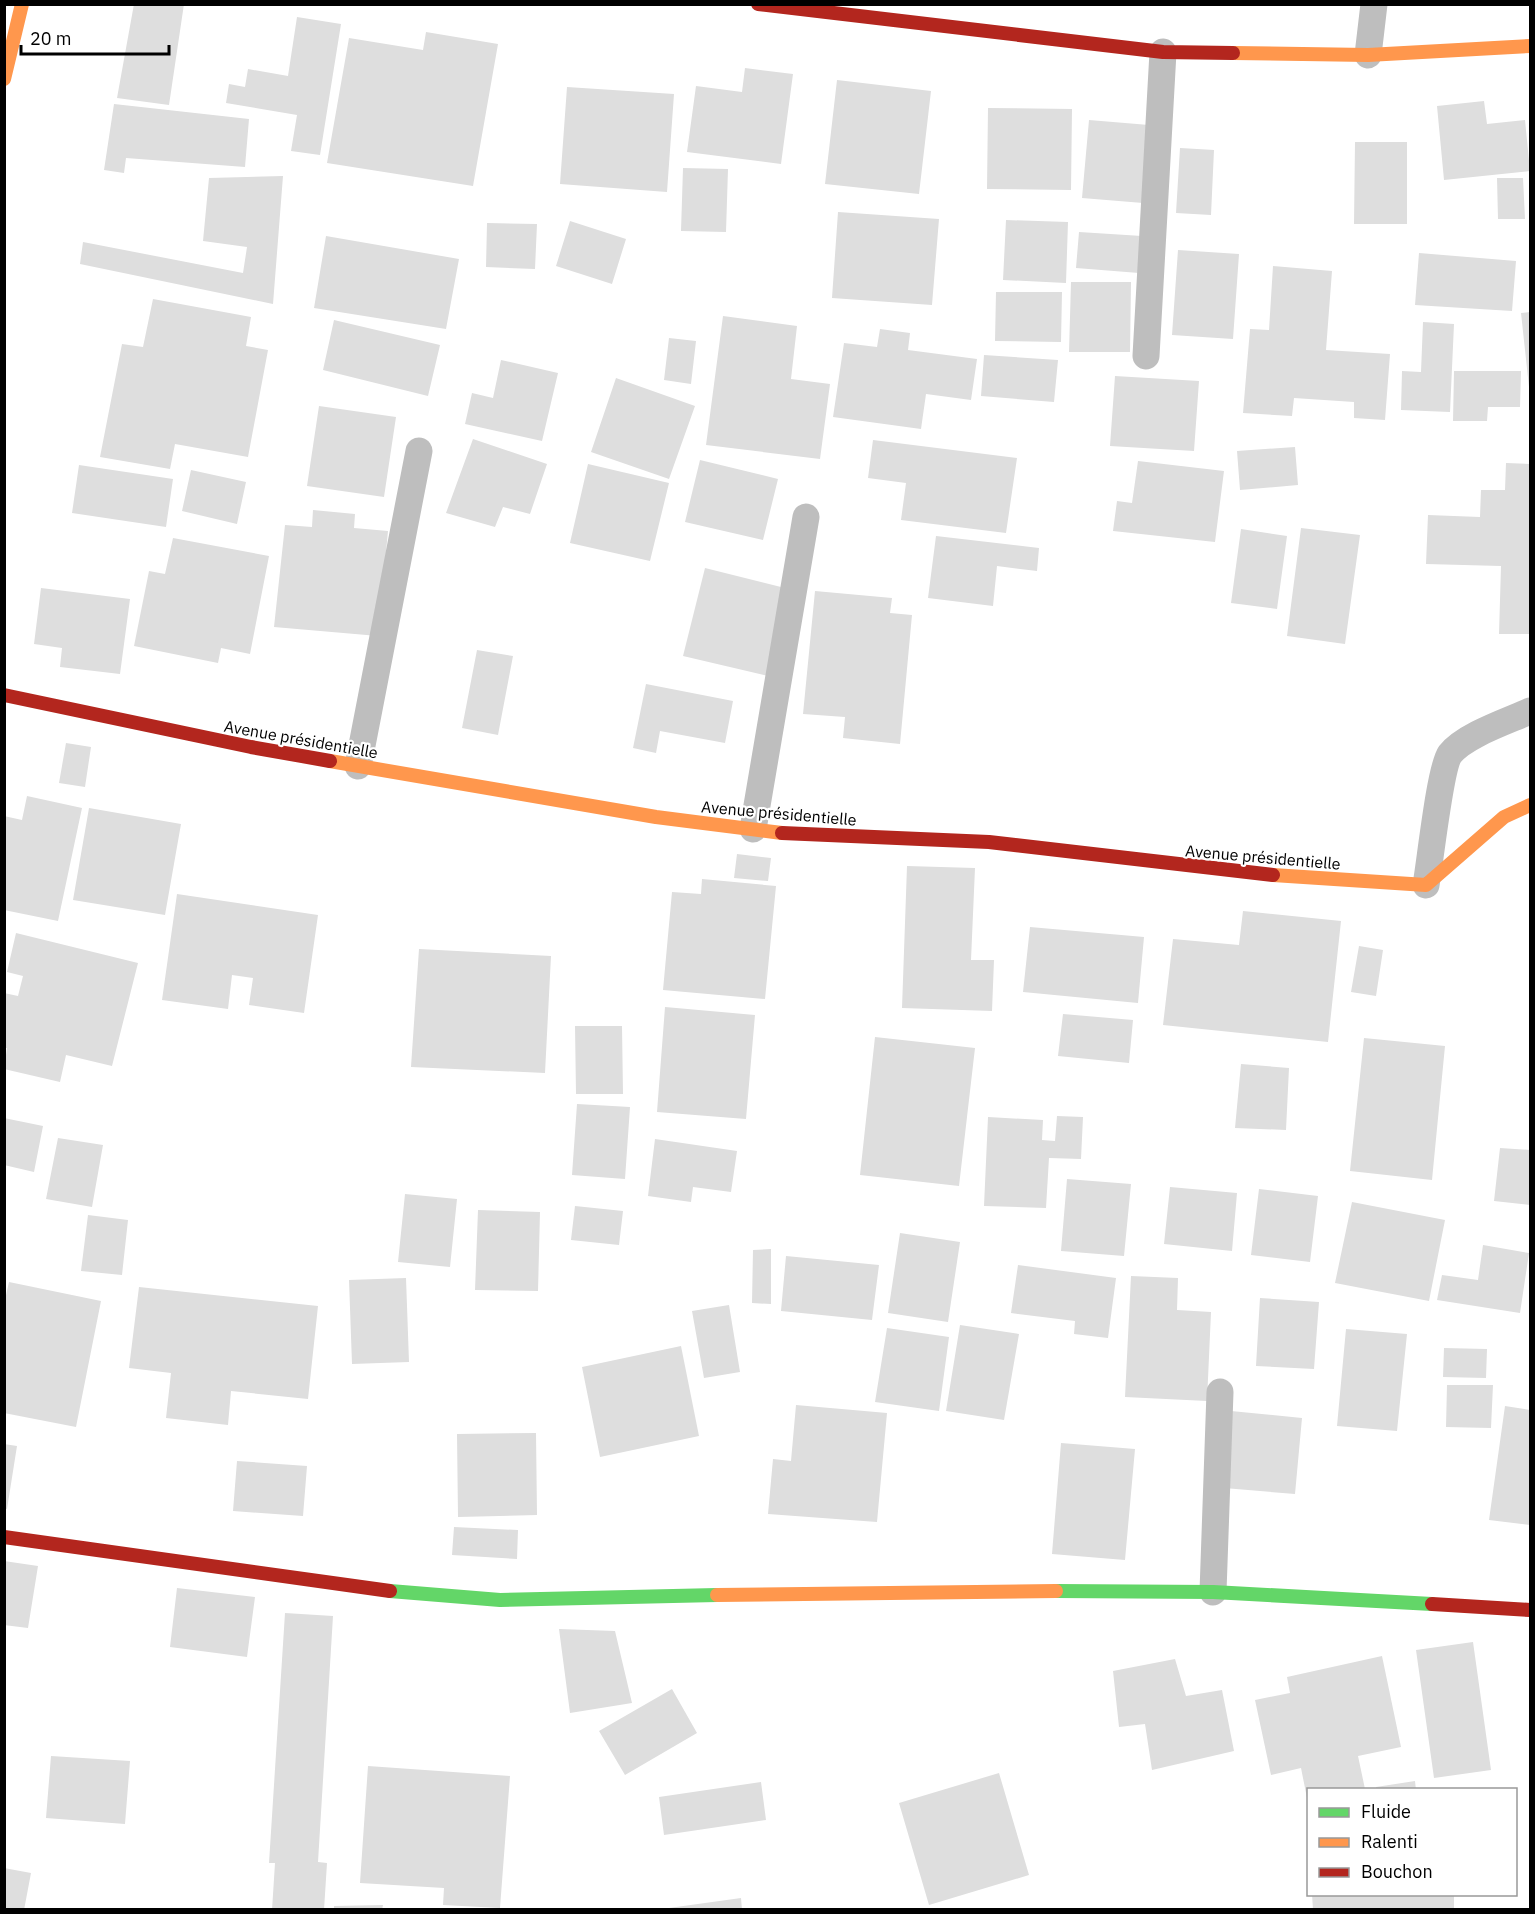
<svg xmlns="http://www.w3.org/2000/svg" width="1535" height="1914" font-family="'IBM Plex Sans',sans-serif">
  <rect width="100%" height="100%" fill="#fff"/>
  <path fill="#dedede" d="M134 4H184L169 105 117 98Z
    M297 17 341 24 320 155 291 151 297 115 226 103 229 84 245 87 248 69 288 76Z
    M426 32 498 44 473 186 327 163 349 38 423 50Z
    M745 68 793 74 781 164 687 152 696 86 742 92Z
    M837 80 931 91 919 194 825 184Z
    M567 87 674 94 667 192 560 184Z
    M1484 101 1487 124 1525 120 1530 171 1444 180 1437 106Z
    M114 104 249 119 245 167 126 158 124 173 104 170Z
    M988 108 1072 109 1071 190 987 189Z
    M1089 120 1149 125 1143 203 1082 198Z
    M1355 142H1407V224H1354Z
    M1180 148 1214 150 1211 215 1176 213Z
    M683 168 728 169 726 232 681 231Z
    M283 176 273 304 80 264 83 242 243 273 247 247 203 241 209 178Z
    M1497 178H1523L1525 219H1498Z
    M838 212 939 219 932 305 832 298Z
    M1006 220 1068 222 1066 283 1003 280Z
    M570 221 626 239 612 284 556 266Z
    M487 223 537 224 535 269 486 267Z
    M1079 232 1142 236 1139 273 1076 268Z
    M326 236 459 259 446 329 314 308Z
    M1178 250 1239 254 1233 339 1172 335Z
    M1419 253 1516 261 1512 311 1415 305Z
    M1273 266 1332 271 1326 350 1390 354 1385 420 1354 418V402L1294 398 1292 416 1243 413 1250 329 1269 330Z
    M1071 282H1131L1130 352H1069Z
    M996 292H1062L1061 342 995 341Z
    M153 299 251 317 246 346 268 350 248 457 175 444 170 469 100 457 122 344 143 347Z
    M1530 312V387H1529L1521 313Z
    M723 316 797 326 791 379 830 384 820 459 706 445Z
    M334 320 440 345 428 396 323 370Z
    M1423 322 1454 324 1450 412 1401 410 1402 371 1421 372Z
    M880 329 910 333 908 350 977 359 971 400 926 394 921 429 833 417 844 343 877 347Z
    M669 338 696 341 691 384 664 380Z
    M984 355 1058 360 1054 402 981 396Z
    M501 360 558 373 542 441 465 424 472 393 493 398Z
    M1454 371H1521L1520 407H1488L1487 421H1453Z
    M1115 376 1199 381 1194 451 1110 446Z
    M616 378 695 406 669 479 591 452Z
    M319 406 396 417 384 497 307 486Z
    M473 439 547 464 530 514 503 507 495 527 446 513Z
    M873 440 1017 458 1006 533 901 520 906 483 868 478Z
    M1295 447 1298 485 1240 490 1237 451Z
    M700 460 778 479 763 540 685 522Z
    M1138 461 1224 471 1215 542 1113 531 1117 501 1132 503Z
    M1506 463 1530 464V634H1499L1501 566 1426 564 1428 515 1480 517 1481 490H1505Z
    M588 464 669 483 650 561 570 543Z
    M79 465 173 479 166 527 72 513Z
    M191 470 246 482 237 524 182 511Z
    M313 510 355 514 354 528 388 531 378 636 274 627 285 525 312 527Z
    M1301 528 1360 535 1345 644 1287 636Z
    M1241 529 1287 536 1277 609 1231 603Z
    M936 536 1039 548 1037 571 997 566 993 606 928 598Z
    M173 538 269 556 250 654 221 648 218 663 134 646 149 571 165 574Z
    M705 568 789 589 768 676 683 656Z
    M41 588 130 599 120 674 60 667 62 648 34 644Z
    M815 591 892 598 890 613 912 615 900 744 843 738 845 717 803 714Z
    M477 650 513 656 498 735 462 728Z
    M646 684 733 701 725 743 660 731 656 753 633 748Z
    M66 743 91 747 85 787 59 783Z
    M27 796 82 808 58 921 4 910V816L22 820Z
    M89 808 181 824 165 915 73 900Z
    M737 854 771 858 768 881 734 878Z
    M907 866 975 868 971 960H994L992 1011 902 1008Z
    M702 879 776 886 765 999 663 990 672 892 701 894Z
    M177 894 318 915 304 1013 249 1005 253 978 232 975 228 1009 162 1000Z
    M1243 911 1341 921 1328 1042 1163 1025 1173 939 1239 945Z
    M1030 927 1144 937 1138 1003 1023 992Z
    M16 933 138 963 112 1066 66 1055 60 1082 4 1069 7 1048H4V993L18 996 23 976 7 972Z
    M1359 946 1383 950 1376 996 1351 992Z
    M419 949 551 956 545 1073 411 1067Z
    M665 1007 755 1015 746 1119 657 1112Z
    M1063 1014 1133 1020 1129 1063 1058 1056Z
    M575 1026H622L623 1094H576Z
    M875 1037 975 1048 959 1186 860 1175Z
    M1364 1038 1445 1046 1432 1180 1350 1171Z
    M1241 1064 1289 1068 1286 1130 1235 1128Z
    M577 1104 630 1107 625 1179 572 1175Z
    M1057 1116 1083 1117 1081 1159 1049 1158 1046 1208 984 1206 988 1117 1043 1120 1042 1140 1055 1141Z
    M4 1118 43 1126 34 1172 4 1165Z
    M58 1138 103 1145 92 1207 46 1199Z
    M655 1139 737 1151 731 1192 693 1187 691 1202 648 1196Z
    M1500 1148 1530 1150V1205L1494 1201Z
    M1067 1179 1131 1184 1124 1256 1061 1251Z
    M1170 1187 1237 1193 1232 1251 1164 1244Z
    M1259 1189 1318 1196 1310 1262 1251 1255Z
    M405 1194 457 1199 450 1267 398 1262Z
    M1352 1202 1445 1220 1429 1301 1335 1283Z
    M575 1206 623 1211 619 1245 571 1240Z
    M478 1210 540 1212 538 1291 475 1290Z
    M88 1215 128 1220 122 1275 81 1271Z
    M900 1233 960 1242 948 1322 888 1313Z
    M1483 1245 1529 1253 1520 1313 1437 1300 1442 1275 1478 1280Z
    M771 1249V1304L752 1303 753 1250Z
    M786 1256 879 1265 872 1320 781 1311Z
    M1018 1265 1116 1278 1108 1338 1074 1334 1075 1321 1011 1313Z
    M1131 1276 1178 1278 1177 1310 1211 1312 1207 1401 1125 1397Z
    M406 1278 409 1362 352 1364 349 1280Z
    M9 1282 101 1301 76 1427 4 1413V1304Z
    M139 1287 318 1306 308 1399 231 1391 228 1425 166 1418 171 1373 129 1368Z
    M1260 1298 1319 1302 1314 1369 1256 1366Z
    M729 1305 740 1372 704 1378 692 1311Z
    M960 1325 1019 1334 1004 1420 946 1411Z
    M887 1328 949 1337 939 1411 875 1402Z
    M1346 1329 1407 1334 1397 1431 1337 1426Z
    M681 1346 699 1436 600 1457 582 1367Z
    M1444 1348 1487 1349 1486 1378 1443 1377Z
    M1447 1385H1493L1491 1428 1446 1427Z
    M796 1405 887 1413 877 1522 768 1514 773 1459 791 1461Z
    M1505 1406 1530 1410V1525L1489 1520Z
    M1231 1411 1302 1418 1295 1494 1224 1488Z
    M536 1433 537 1515 458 1517 457 1434Z
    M1061 1443 1135 1449 1125 1560 1052 1554Z
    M4 1444 17 1446 7 1509 4 1508Z
    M237 1461 307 1466 303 1516 233 1511Z
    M454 1527 518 1530 517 1559 452 1555Z
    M4 1561 38 1566 28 1628 4 1625Z
    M177 1588 255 1597 247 1657 170 1647Z
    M285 1613 333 1616 318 1862 327 1863 324 1910H272L275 1863H269Z
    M559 1629 615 1631 632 1703 570 1713Z
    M1473 1642 1491 1770 1434 1778 1416 1650Z
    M1382 1656 1401 1747 1358 1756 1365 1789 1308 1790 1307 1798 1301 1768 1271 1775 1255 1700 1290 1693 1287 1677Z
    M1175 1659 1186 1696 1222 1690 1234 1751 1152 1770 1145 1724 1119 1727 1113 1671Z
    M672 1689 697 1733 625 1775 599 1731Z
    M51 1756 130 1761 125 1824 46 1818Z
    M368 1766 510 1776 500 1908 443 1905 444 1888 360 1883Z
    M999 1773 1029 1875 929 1905 899 1803Z
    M1415 1781 1416 1790H1377L1376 1787Z
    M761 1782 766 1820 664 1835 659 1797Z
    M4 1868 31 1873 24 1910H4Z
    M1312 1894H1454V1910H1313Z
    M741 1898 742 1910H669V1908Z
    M383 1905 382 1910H334V1906Z"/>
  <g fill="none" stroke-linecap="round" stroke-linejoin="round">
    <path stroke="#bebebe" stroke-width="27" d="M1368 55 1374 4
      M1146 356 1163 52
      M358 766 419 451
      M753 829 806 517
      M1426 885C1430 863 1440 768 1450 754 1465 735 1508 721 1530 711
      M1213 1592 1220 1392"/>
    <path stroke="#63d668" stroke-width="14" d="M390 1591 500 1600 717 1595
      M1056 1591 1213 1592 1432 1604"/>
    <path stroke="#ff974d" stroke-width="14" d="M1233 53 1368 55 1530 46
      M4 79 22 4
      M330 761 656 817 782 833
      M1273 875 1426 885 1504 817 1530 805
      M717 1595 1056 1591"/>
    <path stroke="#b3261e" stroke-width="14" d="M758 4 1163 52 1233 53
      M4 695 251 747 330 761
      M782 833 989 842 1273 875
      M4 1537 390 1591
      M1432 1604 1530 1610"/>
  </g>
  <g text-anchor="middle" stroke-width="4.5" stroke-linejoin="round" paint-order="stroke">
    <g font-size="16" fill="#000" stroke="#fff">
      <text transform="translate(301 739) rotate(10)" y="6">Avenue présidentielle</text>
      <text transform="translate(779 813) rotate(5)" y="6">Avenue présidentielle</text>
      <text transform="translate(1263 857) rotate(5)" y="6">Avenue présidentielle</text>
    </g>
  </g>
  <rect width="1535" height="1914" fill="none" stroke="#000000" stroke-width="12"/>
  <rect x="1307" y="1788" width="210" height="108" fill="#ffffff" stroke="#999999" stroke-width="1.5"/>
  <rect x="1319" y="1808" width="30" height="9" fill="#63d668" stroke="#999999" stroke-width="1.5"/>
  <text x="1361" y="1818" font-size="18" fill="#000000">Fluide</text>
  <rect x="1319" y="1838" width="30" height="9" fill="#ff974d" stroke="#999999" stroke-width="1.5"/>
  <text x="1361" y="1848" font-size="18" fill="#000000">Ralenti</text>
  <rect x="1319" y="1868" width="30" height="9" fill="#b3261e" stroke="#999999" stroke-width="1.5"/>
  <text x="1361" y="1878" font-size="18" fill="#000000">Bouchon</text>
  <path d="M21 45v9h148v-9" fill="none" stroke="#000000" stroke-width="3"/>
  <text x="30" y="45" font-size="18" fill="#000000" stroke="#ffffff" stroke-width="4.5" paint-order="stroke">20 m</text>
</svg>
